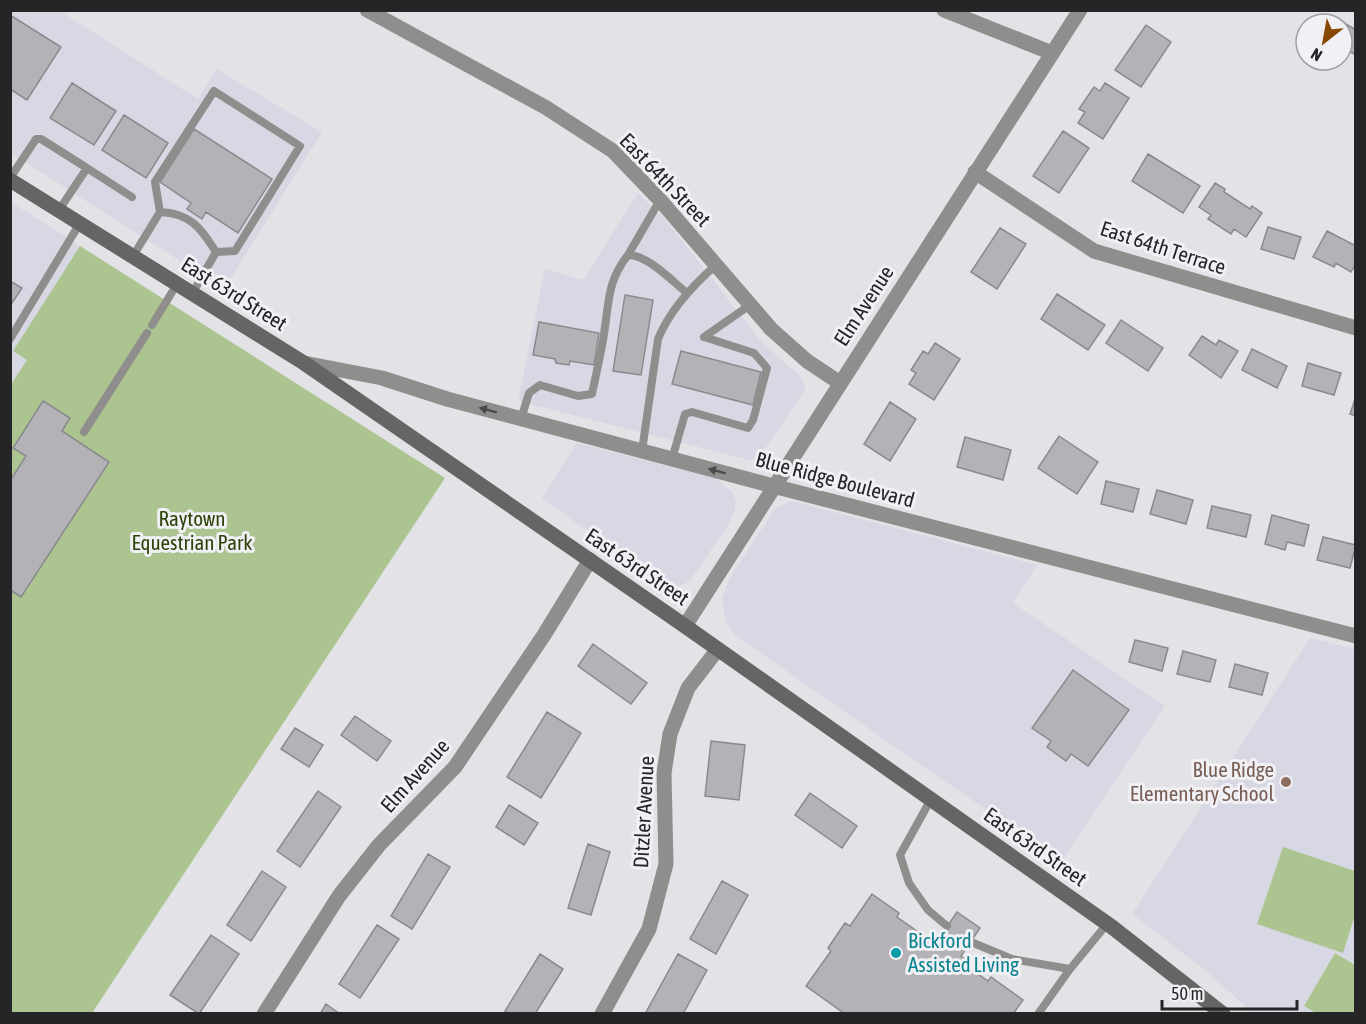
<svg xmlns="http://www.w3.org/2000/svg" width="1366" height="1024" font-family="'Asap Condensed',sans-serif">
  <rect width="100%" height="100%" fill="#e3e3e7"/>
  <path fill="#d8d8e4" d="M10 11H60L198 99 217 69 322 132 224 289 11 153Z
    M638 193 665 219 761 341 803 379 805 385 804 392 763 452 756 458 749 460 518 401 545 269 583 280Z
    M11 202 80 246 13 351 28 360 11 386Z
    M577 443 715 478 732 492 736 501 734 512 729 524 692 578 685 584 678 586H671L653 578 542 498Z
    M788 502H796L1037 565 1013 603 1165 706 1062 861 912 759 734 634 726 622 722 600 725 590 729 579 774 510Z
    M1310 638 1355 649V1013H1253L1201 967 1132 914Z"/>
  <path fill="#abc490" d="M80 246 445 478 92 1013H11L10 386 27 360 13 351Z
    M1283 847 1355 871V915L1343 953 1257 924Z
    M1335 953 1355 965V1013H1316L1304 1006Z"/>
  <path fill="#b3b3b7" stroke="#8a8a8e" stroke-width="1.5" d="M10 15 61 47 27 100 10 89Z
    M1322 15 1334 22 1336 18 1356 30V55L1345 49 1342 53V24H1316Z
    M1146 25 1171 42 1141 87 1115 70Z
    M72 83 116 111 94 145 50 118Z
    M1105 83 1129 98 1103 139 1078 123 1085 112 1079 109 1094 87 1100 91Z
    M124 115 168 143 146 178 102 150Z
    M194 129 272 179 238 233 206 212 202 219 187 209 191 203 160 182Z
    M1063 131 1089 148 1059 193 1033 176Z
    M1148 154 1200 186 1183 213 1132 181Z
    M1215 183 1225 189 1224 192 1250 209 1252 206 1262 213 1246 237 1234 229 1231 234 1208 219 1211 215 1199 207Z
    M1268 227 1301 237 1294 259 1261 249Z
    M1000 228 1026 244 997 289 971 272Z
    M1327 231 1356 246V263L1351 272 1336 263 1334 267 1313 257Z
    M10 281 22 288 10 306Z
    M1057 294 1105 325 1088 350 1041 319Z
    M625 295 653 300 641 375 613 371Z
    M1121 320 1163 348 1148 371 1106 343Z
    M539 322 599 333 594 365 570 361 569 365 556 363 555 359 533 355Z
    M1202 336 1216 345 1219 340 1238 351 1221 378 1189 355Z
    M935 343 960 359 934 400 909 384 916 373 911 370 923 351 928 354Z
    M1252 349 1287 366 1277 388 1242 370Z
    M681 351 761 372 753 405 672 384Z
    M1308 363 1341 373 1334 395 1302 386Z
    M1356 396V416L1350 414Z
    M43 401 70 418 62 431 109 462 21 597 10 590V481L26 456 13 448Z
    M890 402 916 419 890 461 864 444Z
    M1059 436 1098 462 1077 494 1038 468Z
    M965 437 1011 450 1003 480 957 467Z
    M1106 481 1139 489 1133 512 1101 504Z
    M1157 490 1193 500 1186 524 1150 514Z
    M1212 506 1251 515 1246 537 1207 528Z
    M1272 515 1309 525 1304 546 1287 542 1285 550 1265 544Z
    M1323 537 1356 545 1350 568 1317 560Z
    M1135 640 1168 648 1162 671 1129 662Z
    M593 644 647 683 631 704 578 666Z
    M1183 651 1216 660 1210 682 1177 674Z
    M1235 664 1268 673 1262 695 1229 687Z
    M1073 670 1129 710 1088 766 1071 754 1066 761 1047 747 1051 741 1032 728Z
    M547 712 581 733 541 798 507 777Z
    M355 716 391 741 377 761 341 735Z
    M295 728 323 745 309 767 281 749Z
    M711 741 745 745 739 800 705 796Z
    M318 791 341 807 300 867 277 851Z
    M810 793 857 826 842 848 795 815Z
    M509 805 538 823 524 845 496 827Z
    M588 844 610 852 591 915 568 908Z
    M428 854 450 867 412 929 391 916Z
    M262 871 286 887 251 941 227 925Z
    M722 881 748 895 716 954 690 939Z
    M872 894 899 913 897 917 927 938 930 934 938 940 957 912 980 928 961 956 966 960 964 964 988 981 991 977 1023 1000 1013 1014H845L806 986 831 951 828 948 845 923 850 926Z
    M377 925 399 939 360 998 339 984Z
    M211 935 239 954 199 1014 170 995Z
    M540 954 563 969 535 1014H509L505 1011Z
    M678 954 707 970 683 1014H645Z
    M326 1004 340 1014H320Z"/>
  <g fill="none" stroke-linecap="round" stroke-linejoin="round">
    <path stroke="#8f8e8c" stroke-width="8" d="M10 178 36 139H41L87 168
      M59 210 87 168 132 197
      M160 212C190 213 201 228 216 252
      M628 255 660 200
      M133 256 160 212 155 182 214 91 300 146 235 251 216 252 192 294
      M152 325 177 284
      M704 337 750 305
      M10 339 80 223
      M521 419 529 393 540 385 578 396 592 394C596 374 601 354 604 334 609 303 607 281 628 255 648 255 672 281 687 293
      M84 432 147 333
      M642 451 658 339C670 310 692 286 716 265
      M672 459 685 414 692 412 748 428 753 420 767 368 754 353 704 337
      M931 799 900 855 909 883 928 910 947 926
      M971 942 1012 959 1070 969 1107 924
      M1038 1014 1070 969"/>
    <path stroke="#8f8e8c" stroke-width="15" d="M367 10 545 107 613 151 660 200 771 329 807 361 840 383
      M944 10 1052 53
      M975 172 1094 251 1356 328
      M304 363 382 378 447 399 773 486 1356 636
      M685 626 1080 10
      M264 1014 339 896 379 845 455 767 544 635 590 560
      M602 1014 649 929 666 864 664 773 670 734 688 688 718 649"/>
    <path stroke="#666563" stroke-width="15" d="M10 180 304 363 685 626 1112 927 1223 1014"/>
  </g>
  <defs><path id="oneway-solid" d="M-6-.8H1V-3.2L6.5 0L1 3.2V.8H-6Z" transform="scale(1.5)"/></defs>
  <g fill="#4a4a4a">
    <use href="#oneway-solid" transform="translate(488 410) rotate(-165)"/>
    <use href="#oneway-solid" transform="translate(717 471) rotate(-165)"/>
  </g>
  <circle fill="#8d6e63" stroke="#f0f0f5" stroke-width="2" cx="1286" cy="782" r="6"/>
  <circle fill="#0f9aa8" stroke="#f0f0f5" stroke-width="2" cx="896" cy="953" r="6"/>
  <g text-anchor="middle" stroke-width="6" stroke-linejoin="round" paint-order="stroke">
    <g font-size="21" fill="#252527" stroke="#f0f0f5">
      <text transform="translate(665 180) rotate(46)" y="7">East 64th Street</text>
      <text transform="translate(1163 248) rotate(18)" y="7">East 64th Terrace</text>
      <text transform="translate(234 294) rotate(32)" y="7">East 63rd Street</text>
      <text transform="translate(864 306) rotate(-57)" y="7">Elm Avenue</text>
      <text transform="translate(835 480) rotate(15)" y="7">Blue Ridge Boulevard</text>
      <text transform="translate(637 567) rotate(34)" y="7">East 63rd Street</text>
      <text transform="translate(415 776) rotate(-48)" y="7">Elm Avenue</text>
      <text transform="translate(644 812) rotate(-87)" y="7">Ditzler Avenue</text>
      <text transform="translate(1035 847) rotate(35)" y="7">East 63rd Street</text>
    </g>
    <g font-size="21" fill="#2d4408" stroke="#f0f0f5">
      <text x="192" y="526">Raytown<tspan x="192" dy="24">Equestrian Park</tspan></text>
    </g>
    <g font-size="21" fill="#785e54" stroke="#f0f0f5" text-anchor="end">
      <text x="1274" y="777">Blue Ridge<tspan x="1274" dy="24">Elementary School</tspan></text>
    </g>
    <g font-size="21" fill="#0d838f" stroke="#f0f0f5" text-anchor="start">
      <text x="908" y="948">Bickford<tspan x="908" dy="24">Assisted Living</tspan></text>
    </g>
  </g>
  <rect width="1366" height="1024" fill="none" stroke="#252527" stroke-width="24"/>
  <g transform="translate(1324 42) rotate(211)"><circle r="28" fill="#f0f0f5" stroke="#9f9fa3" stroke-width="1.5"/>
  <path d="M0-4.5L10 22L0 15L-10 22Z" fill="#854902"/>
  <text y="-9" font-size="16" font-weight="bold" text-anchor="middle" fill="#252527">N</text>
  </g>
  <path d="M1162 1000v9h135v-9" fill="none" stroke="#252527" stroke-width="3"/>
  <text x="1171" y="1000" font-size="18" fill="#252527" stroke="#f0f0f5" stroke-width="4.5" paint-order="stroke">50 m</text>
</svg>
